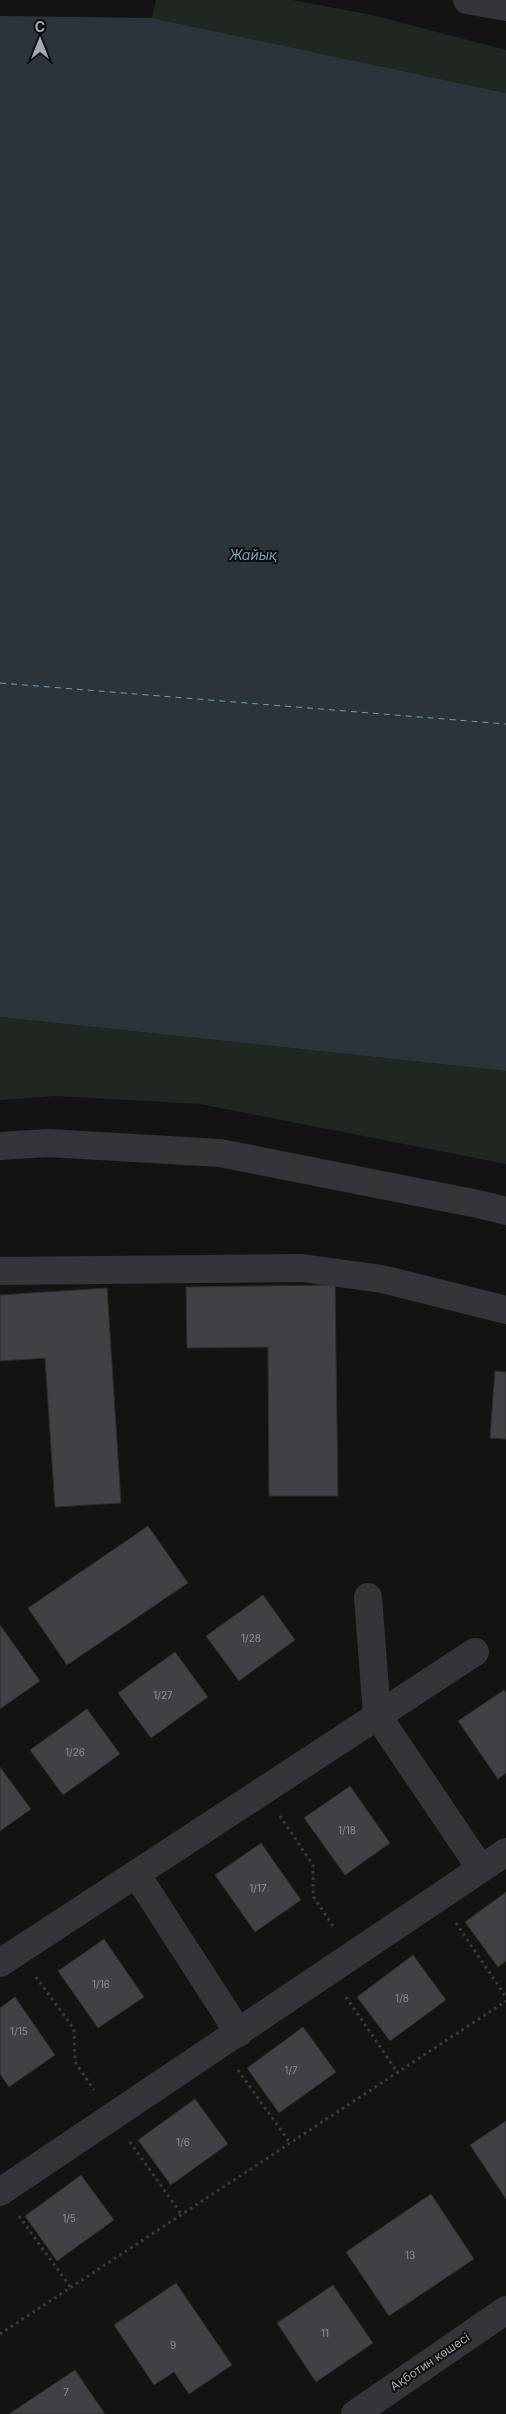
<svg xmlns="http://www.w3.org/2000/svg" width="506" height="2414" font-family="Inter,sans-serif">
  <rect width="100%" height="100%" fill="#131314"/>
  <path fill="#1f2720" d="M156 0H292L372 15 506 50V93L152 18Z
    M0 1017 506 1071V1164L200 1104 56 1096 0 1100Z"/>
  <path fill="#2c343a" d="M0 16 152 18 506 93V1071L0 1017Z"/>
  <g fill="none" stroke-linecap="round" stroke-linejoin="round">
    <path stroke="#7c9baf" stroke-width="1" stroke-dasharray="6 5" stroke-linecap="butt" d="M0 683 506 724"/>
  </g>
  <path fill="#3f4144" stroke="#2d2d30" d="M335 1285 338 1496H269L268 1347 187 1348 186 1287Z
    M107 1288 121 1503 55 1507 45 1358 0 1361V1295Z
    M495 1371 506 1372V1439L490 1438Z
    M148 1526 188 1583 67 1665 28 1608Z
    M263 1595 295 1640 239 1681 206 1636Z
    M0 1625 40 1681 0 1709Z
    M175 1652 208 1697 151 1738 118 1693Z
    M504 1690 506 1693V1773L498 1779 458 1721Z
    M87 1709 120 1754 63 1795 30 1750Z
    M0 1767 31 1809 0 1831Z
    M350 1786 390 1843 345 1875 304 1818Z
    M261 1843 301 1900 255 1932 215 1875Z
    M506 1892V1961L498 1967 465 1922Z
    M104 1939 144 1997 98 2028 58 1971Z
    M413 1955 446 2000 390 2041 357 1997Z
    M15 1997 55 2055 9 2087 0 2074V2008Z
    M303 2027 336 2072 279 2113 247 2068Z
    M195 2099 228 2144 171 2185 138 2140Z
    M506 2121V2199L470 2145Z
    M81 2175 114 2220 57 2261 25 2216Z
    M431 2194 474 2259 389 2316 346 2252Z
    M176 2283 232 2365 189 2394 174 2372 154 2385 114 2325Z
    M333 2285 373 2343 316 2382 277 2323Z
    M75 2370 105 2414H9Z"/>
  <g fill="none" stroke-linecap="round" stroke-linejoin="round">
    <path stroke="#3a3c40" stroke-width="3" stroke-dasharray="2.5 4" stroke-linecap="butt" d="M280 1816 313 1865V1896L335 1929
      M456 1923 506 1997
      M36 1977 74 2029 75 2062 94 2090
      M346 1997 398 2073
      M238 2070 290 2143
      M130 2142 182 2215
      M19 2216 71 2288
      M0 2334 506 2001"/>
    <path stroke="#343539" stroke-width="28" d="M467 0 506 7
      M0 1146 48 1143 220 1153 478 1204 506 1211
      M0 1271 302 1268 382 1279 506 1310
      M368 1597 377 1715 481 1869
      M137 1875 239 2033
      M0 1963 475 1652
      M0 2192 506 1852
      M355 2414 506 2310"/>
  </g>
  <g text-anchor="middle" stroke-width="4" stroke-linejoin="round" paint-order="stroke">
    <g font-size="10" fill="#8c9098">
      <text x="251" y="1642">1/28</text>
      <text x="163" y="1699">1/27</text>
      <text x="75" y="1756">1/26</text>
      <text x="347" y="1834">1/18</text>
      <text x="258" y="1892">1/17</text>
      <text x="101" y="1988">1/16</text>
      <text x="402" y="2002">1/8</text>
      <text x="19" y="2035">1/15</text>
      <text x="291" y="2074">1/7</text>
      <text x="183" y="2146">1/6</text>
      <text x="69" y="2222">1/5</text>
      <text x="410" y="2259">13</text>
      <text x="325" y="2337">11</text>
      <text x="173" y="2349">9</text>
      <text x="66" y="2396">7</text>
    </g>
    <g font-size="12" fill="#a5abb4" stroke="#0e0e0f">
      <text transform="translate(430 2362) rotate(-34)" y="4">Ақботин көшесі</text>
    </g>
    <g font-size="14" font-style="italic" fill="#7c9baf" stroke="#0e0e0f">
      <text x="253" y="560">Жайық</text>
    </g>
  </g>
  <g transform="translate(40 40)" stroke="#0e0e0f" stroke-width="4" paint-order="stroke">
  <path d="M0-4L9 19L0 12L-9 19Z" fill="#a5abb4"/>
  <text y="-8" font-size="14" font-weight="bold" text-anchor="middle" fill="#a5abb4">С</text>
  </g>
</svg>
